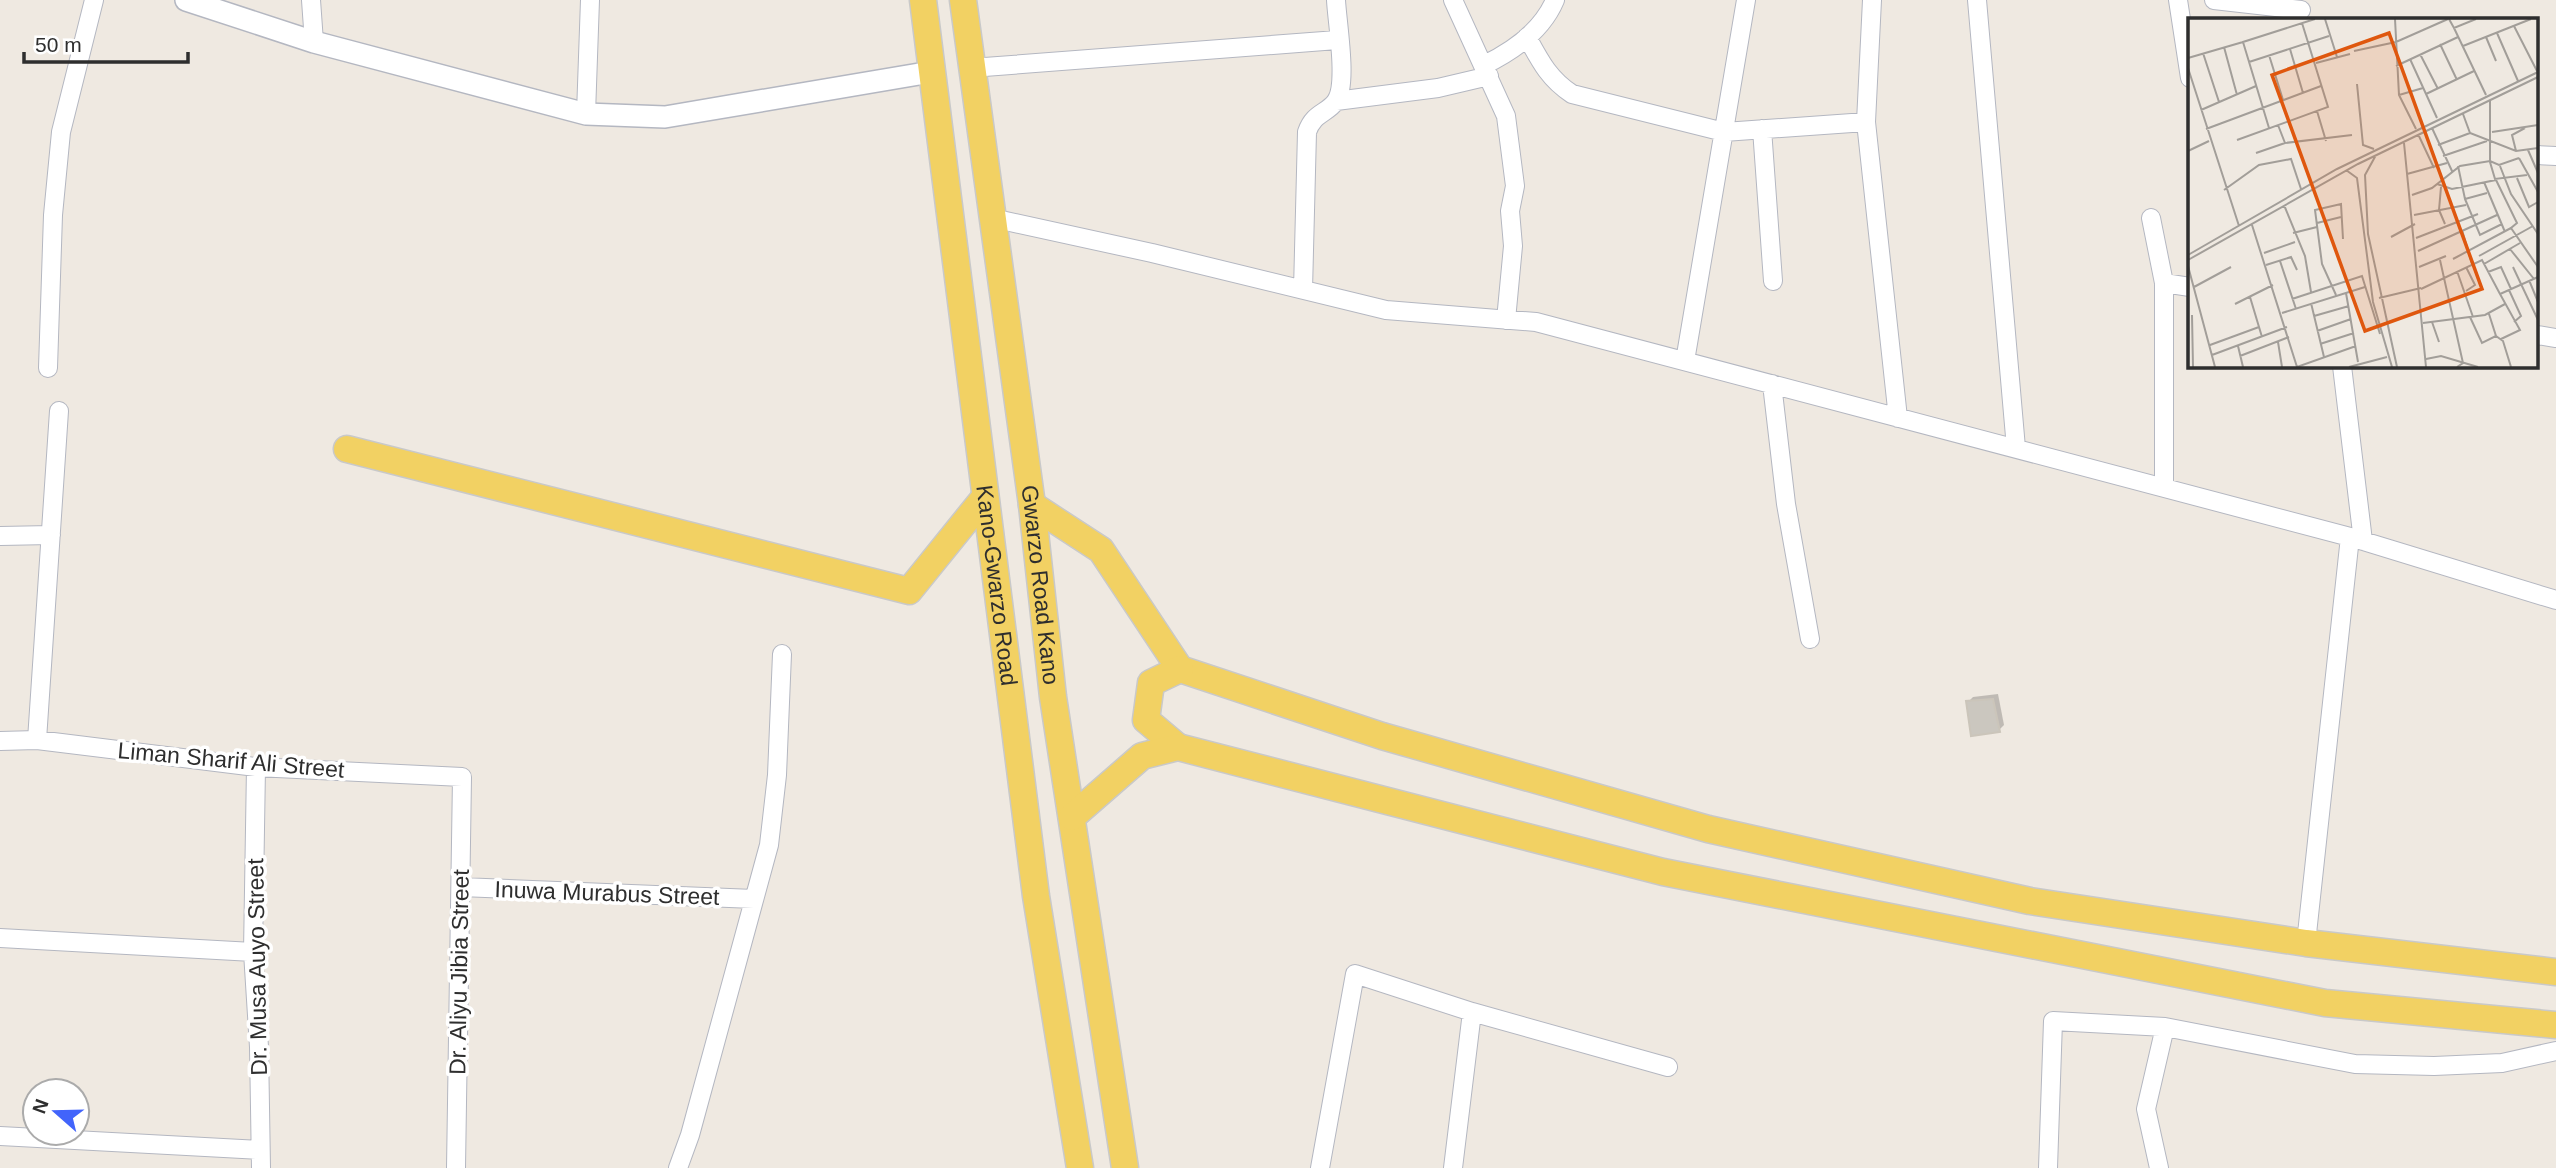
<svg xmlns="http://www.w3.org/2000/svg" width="2556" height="1168" font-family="Arial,sans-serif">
  <rect width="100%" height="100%" fill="#efe9e1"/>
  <path fill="#0003" d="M1998 694 2004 725 1999 730 1968 702 1973 697Z"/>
  <path fill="#cbc7bf" stroke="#cbc5ba" stroke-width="2" d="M1993 699 2000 732 1971 736 1966 701Z"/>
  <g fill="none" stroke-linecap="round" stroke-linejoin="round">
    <g stroke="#b4b7c1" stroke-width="20">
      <path id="minor" d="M311 0 314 42
        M1453 0 1506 116 1515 186 1510 211 1513 246 1506 320
        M1872 0 1866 122 1898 418
        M1977 0 2016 448
        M2178 0 2190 78
        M2214 0 2301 10
        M1527 37C1540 61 1549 79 1572 94L1724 132 1866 122
        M1484 65C1513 51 1542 31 1555 0
        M971 68 1337 40
        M1336 101 1438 88 1489 76
        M586 114 590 0
        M1762 129 1773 281
        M2537 155 2556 156
        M992 218 1152 253 1386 310 1536 322 2350 537 2556 600
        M2151 218 2164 283V488
        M2164 283 2190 287
        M1303 290 1307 132C1314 112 1327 114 1336 101 1348 84 1337 22 1336 0
        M2537 335 2556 338
        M1685 361 1746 0
        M2342 366 2363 541
        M48 368 53 215 61 132 94 0
        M1772 384 1786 504 1810 639
        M0 536 51 535
        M37 740 59 411
        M0 741 37 740 256 767 462 777 456 1168
        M256 767 253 952 259 1047 261 1168
        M461 887 754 899
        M0 938 253 952
        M2306 943 2350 537
        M0 1136 260 1150
        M678 1168 690 1135 769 845 777 775 782 654
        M1320 1168 1355 974 1472 1012 1668 1067
        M1453 1168 1472 1012
        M2048 1168 2053 1021 2165 1027 2355 1064 2434 1066 2502 1063 2556 1051
        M2159 1168 2146 1109 2165 1027"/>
    </g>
    <g stroke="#b4b7c1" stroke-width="24">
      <path id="tertiary" d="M186 0 314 42 586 114 665 117 931 72"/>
    </g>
    <g stroke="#c9c9c9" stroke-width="29">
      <g id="primary">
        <path id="s1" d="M923 0 1036 896 1080 1168"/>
        <path id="s2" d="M963 0 1032 505 1053 697 1125 1168"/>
        <path d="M347 449 909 591 985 497"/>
        <path d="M1032 505 1101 550 1180 669 1382 736 1708 829 2030 901 2306 943 2556 972"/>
        <path d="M1178 747 1146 720 1151 683 1180 669"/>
        <path d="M1072 817 1142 756 1178 747 1663 872 2325 1003 2556 1025"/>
      </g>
    </g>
    <use href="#minor" stroke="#fff" stroke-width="18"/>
    <use href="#tertiary" stroke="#fff" stroke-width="21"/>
    <use href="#primary" stroke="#f2d163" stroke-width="26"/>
  </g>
  <g text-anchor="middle" stroke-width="7" stroke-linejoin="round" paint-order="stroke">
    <g font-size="23" fill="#2e2e2e" stroke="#fff">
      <text dy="8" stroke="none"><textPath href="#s1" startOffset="590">Kano-Gwarzo Road</textPath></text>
      <text dy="8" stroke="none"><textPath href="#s2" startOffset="590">Gwarzo Road Kano</textPath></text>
      <text transform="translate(231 760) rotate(5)" y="8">Liman Sharif Ali Street</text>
      <text transform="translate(607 893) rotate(2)" y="8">Inuwa Murabus Street</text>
      <text transform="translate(257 967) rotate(-91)" y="8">Dr. Musa Auyo Street</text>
      <text transform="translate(459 972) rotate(-89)" y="8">Dr. Aliyu Jibia Street</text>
    </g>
  </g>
  <g transform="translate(2188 18)">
    <rect width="350" height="350" fill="#efe9e1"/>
    <path fill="none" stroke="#a29e99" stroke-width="2" d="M137 1 149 39M207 1 211 77 228 111M261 1 266 10 288 1M326 8 349 53M266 10 298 77M309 15 330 63M298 19 308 43M252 26 269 62M275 28 343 1M36 29 49 77M102 31 115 75M166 33 208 24 260 1M15 35 31 84M232 36 250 71M81 37 95 82M0 40 55 24M222 41 249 100M61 44 141 18M128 45 162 36M208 48 270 19M0 50 51 208M169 66 175 127 186 131M238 76 286 53M211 77 235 70M302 82V144L307 161 339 157M13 92 68 68M129 93 138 123M275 96 282 115 328 133 350 130M90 107 97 125 164 117M81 110 55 24 127 1M244 110 264 153M18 111 133 68M304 114 350 107M230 116 246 150M49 122 140 89 114 5M216 125 238 349M250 127 282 115M340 132 350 155M0 133 21 123M328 133 324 117 337 110M68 135 97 125M188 137 177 157 180 216 209 349M255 138 299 123M331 140 350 174M270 148 277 181 299 175M312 148 323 176 350 216M158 152 169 160 185 284 204 349M219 156 259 145M329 160 341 189 350 184M296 164 317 214M249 166 264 171 308 162 329 205 323 210 350 249M253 169 251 192 257 206M36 172 71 147 103 141 113 171M224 177 244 170 272 148 302 143 311 147 331 140M277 181 292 217 314 206M96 187 117 238 123 274M226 197 278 187M129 205 153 199M64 207 109 349 168 328M274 212 284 246M105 215 129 209M203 219 227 206M228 220 290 196M322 231 346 261M230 233 309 197M76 235 107 224M0 237 149 151 350 54M291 238 345 208M265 241 323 210M0 242 170 146 350 59M252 242 275 345 269 349M92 243 108 291M296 246 332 225M78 247 103 239 109 252M0 248 27 349M231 249 258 238M325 249 350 302M269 253 285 299M300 254 313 249 323 271M341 262 350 284M6 269 43 249M233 271 294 242 312 276M321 272 333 298 326 304M278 273 287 267 278 249M158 275 170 344M148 277 134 246 127 192 153 186 155 221M62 279 74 319M191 280 233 270M104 281 174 258 192 316M123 285 136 339M47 286 85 267M94 295 177 269M4 297 5 349M126 298 161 288M282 299 294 325 308 318 301 296M244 304 251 324M235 305 297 297 317 286M129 313 163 301M308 318 315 323 323 349M313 321 332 312 312 276 350 259M90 324 94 349M132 326 166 315M22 327 71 309M50 328 55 349M24 337 99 309M52 338 101 319M238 341 253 338 290 349M161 349 199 339"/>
    <path fill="#df570e" fill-opacity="0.15" stroke="#df570e" stroke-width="3.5" d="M201 15 294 271 177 313 84 57Z"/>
    <rect width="350" height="350" fill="none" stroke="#2e2e2e" stroke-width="3.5"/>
  </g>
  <g transform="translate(56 1112) rotate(290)"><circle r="33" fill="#ffffff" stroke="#ababab" stroke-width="2"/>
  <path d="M0-5L12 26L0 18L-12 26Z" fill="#4264fb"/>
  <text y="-10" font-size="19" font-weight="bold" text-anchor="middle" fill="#2e2e2e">N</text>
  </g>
  <path d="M24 52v10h164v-10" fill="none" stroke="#2e2e2e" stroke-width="3.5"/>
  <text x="35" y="52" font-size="21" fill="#2e2e2e" stroke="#ffffff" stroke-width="5" paint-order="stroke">50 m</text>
</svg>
